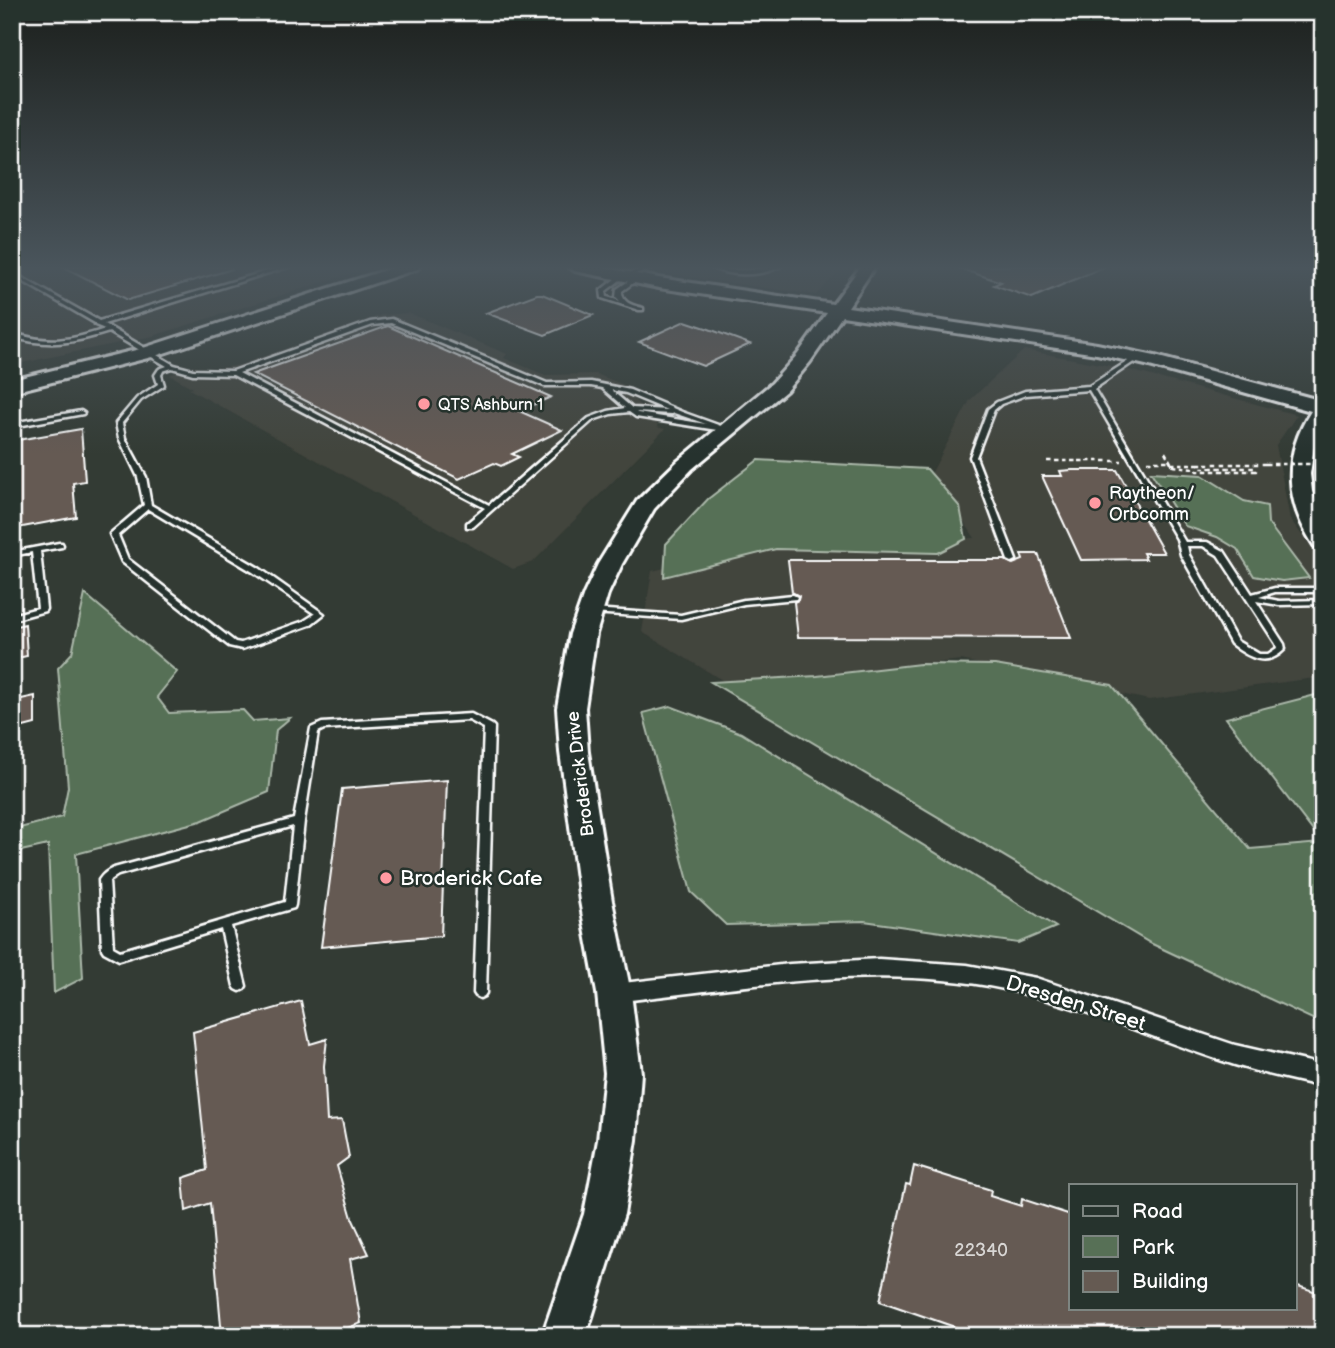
<svg xmlns="http://www.w3.org/2000/svg" width="1335" height="1348" font-family="'Balsamiq Sans',sans-serif">
  <rect width="100%" height="100%" fill="#333b34"/>
  <filter id="ink" filterUnits="userSpaceOnUse"><feTurbulence type="fractalNoise" baseFrequency=".0143" numOctaves="2"/><feDisplacementMap in="SourceGraphic" scale="14" xChannelSelector="R" yChannelSelector="G"/><feConvolveMatrix kernelMatrix="1 2 1 2 8 2 1 2 1" color-interpolation-filters="sRGB"/></filter>
  <g filter="url(#ink)">
    <path fill="#42443d" d="M12 266H374L153 336 12 365Z
      M628 266H844L816 295 667 274Z
      M409 313 507 354 504 358 545 375 596 374 632 388 625 392 634 396 632 398 640 405 651 406 648 411 660 413 657 427 665 429 533 562 513 569 189 389 193 388 170 375 190 366 211 369 240 365 381 315Z
      M1024 350 1122 368 1297 415 1276 445 1290 519 1323 563V677L1149 700 961 660 732 686 642 632 652 571 767 544 975 538 931 474 970 400Z"/>
    <path fill="#577056" stroke="#abb8aa" stroke-width="2" d="M758 460 927 469 960 507 966 539 938 553 776 549 664 577 666 544 708 499Z
      M1151 472 1202 475 1244 501 1267 506 1268 523 1309 578 1282 581 1254 576 1237 549 1217 537 1185 526Z
      M85 594 177 672 157 697 169 713 243 710 253 721 290 718 276 730 269 792 201 821 76 854 83 978 54 993 48 845 12 853V830L62 817 68 787 58 668 72 653Z
      M920 664 995 665 1112 685 1250 849 1322 843 1226 718 1323 693V1024L1150 943 711 682 817 676Z
      M670 706 741 733 1056 927 1018 943 864 921 726 925 691 892 643 713Z"/>
    <path fill="#655a52" stroke="#fff" stroke-width="2" d="M62 266H231L232 269 128 300Z
      M958 266H1106L1032 298 994 285 1001 282 958 268Z
      M537 294H542L593 315 545 335 486 313Z
      M685 321 709 329 750 344 703 366 639 342Z
      M388 326 551 397 519 411 562 430 512 454 519 457 501 466 494 463 459 479 253 374Z
      M81 429 85 481 73 483 76 517 12 529V441Z
      M1072 470H1117L1164 553H1143L1146 559 1081 560 1042 476H1062L1060 471Z
      M1021 554H1038L1071 638 798 637 794 602 798 600 799 596 792 592 788 560H1005L1013 564 1023 560Z
      M25 624 27 656 12 659V627Z
      M35 696V724L12 730V701Z
      M447 780 441 936 321 947 342 789Z
      M301 1001 310 1044 327 1039 324 1066 327 1121 342 1120 349 1157 337 1166 352 1218 369 1254 350 1259 361 1323 327 1336H222L210 1203 186 1211 183 1178 207 1170 193 1032Z
      M914 1166 991 1190 990 1196 1021 1206 1022 1199 1071 1215V1308H1295V1285L1323 1294V1336H968L969 1332 880 1301 906 1184 910 1185Z"/>
    <g fill="none" stroke-linecap="round" stroke-linejoin="round">
      <g stroke="#fff" stroke-width="5">
        <path id="lane" d="M284 266H291L104 324 174 365 193 370 233 371 370 322 392 319 547 383 591 382 630 390 682 412 732 430 729 432 720 429 717 430 636 417 629 412 611 414 593 420 473 527H467V523L485 508 233 375 193 374 172 368 163 371 161 375 164 385 163 386 141 400 122 423 125 438 146 477 151 505 259 568 324 614 310 625 245 648 242 649 229 646 122 562 110 534 144 505 138 477 119 438 116 423 137 398 158 384 155 375 159 369 167 366 109 332C73 343 49 348 12 337V333C49 344 69 341 105 329L95 325V323L12 275V272L99 321ZM391 323 544 386H591L602 388 625 408 608 411 589 418 489 505 239 373 373 325ZM611 390 626 393 667 410 632 408ZM636 412 671 414 674 413 706 424 638 413ZM148 509 253 572 315 614 304 621 241 643 235 642 128 559 118 535Z
          M654 266H661L624 277 606 291 607 297 620 301 616 297 617 289 633 278H637V280L622 291C622 303 632 305 643 308V310H639L602 298 601 290 620 275Z
          M708 266C715 266 718 268 725 269 732 270 740 270 747 270 759 270 770 265 781 266 761 277 728 277 708 266Z
          M1136 356 1141 357 1094 389 1185 542H1207L1224 551 1252 594 1275 588H1323V592H1275L1259 597 1279 601 1323 600V604L1279 605 1256 601 1284 644 1285 649C1267 668 1249 658 1231 644L1181 555 1177 539 1089 390 1026 395 1001 404 994 410 976 457 1016 560 1012 562 1008 560 970 457 988 409 997 402 1025 391 1089 386ZM1187 546H1203L1218 555 1276 644 1277 648 1268 654H1259L1237 641 1189 555Z
          M81 411 84 413 83 414 12 427V423Z
          M59 543H62L63 545 62 547 40 551 46 609 45 611 12 620V615L38 608 32 552 12 556V552Z
          M793 595 797 597 796 599 744 604 681 619 592 613 588 611 592 609 681 615 744 600Z
          M471 714 492 725 494 727 486 993 484 996 480 998 476 996 474 993 484 728 469 720 324 729 318 732 304 821 295 905 294 908 231 926 246 986 244 989 240 991 236 989 234 986 221 929 119 960 104 952 102 949 99 880C102 875 108 870 114 868L294 819 311 728 322 723ZM293 826 285 902 120 951 113 947 109 881 118 875Z"/>
      </g>
      <g stroke="#fff" stroke-width="5">
        <path id="street" d="M879 959 967 965 1036 978 1235 1045 1323 1065V1087C1294 1080 1264 1074 1235 1065 1158 1041 1084 1006 1004 989 876 962 742 988 614 1002L606 1000 602 993 606 986 614 984 790 964Z"/>
      </g>
      <g stroke="#fff" stroke-width="6">
        <path id="secondary" d="M398 266H420L417 269 152 357 12 392V380L140 349Z
          M567 266H596L659 278 833 304 861 266H875L848 307 1097 344 1155 356 1323 401V423L1315 440 1310 474 1312 491 1323 522V549L1315 547C1285 503 1282 456 1311 411L1146 365 1097 354 842 316 810 362 786 391 692 469 654 509 622 564 608 594 596 634 585 708 588 752 612 901 631 993 641 1073 636 1140 624 1214 586 1336H542L584 1214 598 1140 605 1073 597 993 580 901 560 752 557 708 570 634 584 594 598 564 637 501 678 461 772 383 798 354 827 313 659 288 575 271Z"/>
      </g>
      <path stroke="#fff" stroke-width="2.5" stroke-dasharray="4.5 3.5" stroke-linecap="butt" d="M1314 385 1323 387
        M1165 452 1173 466 1193 468 1197 471H1256L1254 468H1201L1199 464H1265
        M1047 461H1122
        M1147 461H1170
        M1171 464H1199"/>
      <use href="#lane" fill="#26332d" fill-rule="evenodd"/>
      <use href="#street" fill="#26332d" fill-rule="evenodd"/>
      <use href="#secondary" fill="#26332d" fill-rule="evenodd"/>
      <path stroke="#fff" stroke-width="2.5" stroke-dasharray="4.5 3.5" stroke-linecap="butt" d="M1265 464H1323"/>
    </g>
  </g>
  <linearGradient id="sky" x2="0" y2="1"><stop stop-color="#1c201d"/><stop offset="0.59" stop-color="#4a555c"/><stop offset="1" stop-color="#4a555c" stop-opacity="0"/></linearGradient>
  <rect width="1335" height="454" fill="url(#sky)"/>
  <g fill="#ff9aa2" stroke="#26332d" stroke-width="2.5">
    <circle cx="424" cy="404" r="7"/>
    <circle cx="1095" cy="503" r="7"/>
    <circle cx="386" cy="878" r="7"/>
  </g>
  <g text-anchor="middle" stroke-width="5" stroke-linejoin="round" paint-order="stroke">
    <g font-size="16" fill="#fff" stroke="#26332d" text-anchor="start">
      <text x="438" y="410">QTS Ashburn 1</text>
    </g>
    <g font-size="18" fill="#fff" stroke="#26332d" text-anchor="start">
      <text x="1109" y="499">Raytheon/<tspan x="1109" dy="21">Orbcomm</tspan></text>
    </g>
    <g font-size="18" fill="#fff" stroke="#26332d">
      <text transform="translate(580 774) rotate(-97)" y="6">Broderick Drive</text>
    </g>
    <g font-size="18" fill="#d8d6d4">
      <text x="981" y="1256">22340</text>
    </g>
    <g font-size="21" fill="#fff" stroke="#26332d" text-anchor="start">
      <text x="400" y="885">Broderick Cafe</text>
    </g>
    <g font-size="21" fill="#fff" stroke="#26332d">
      <text transform="translate(1076 1003) rotate(17)" y="7">Dresden Street</text>
    </g>
  </g>
  <rect width="1335" height="1348" fill="none" stroke="#26332d" stroke-width="42"/>
  <rect x="21" y="21" width="1293" height="1306" fill="none" stroke="#fff" stroke-width="2.5" filter="url(#ink)"/>
  <rect x="1069" y="1184" width="228" height="126" fill="#26332d" stroke="#7d8581" stroke-width="2"/>
  <rect x="1083" y="1206" width="35" height="10" fill="#26332d" stroke="#7d8581" stroke-width="2"/>
  <text x="1132" y="1218" font-size="21" fill="#ffffff">Road</text>
  <rect x="1083" y="1236" width="35" height="21" fill="#577056" stroke="#7d8581" stroke-width="2"/>
  <text x="1132" y="1254" font-size="21" fill="#ffffff">Park</text>
  <rect x="1083" y="1271" width="35" height="21" fill="#655a52" stroke="#7d8581" stroke-width="2"/>
  <text x="1132" y="1288" font-size="21" fill="#ffffff">Building</text>
</svg>
